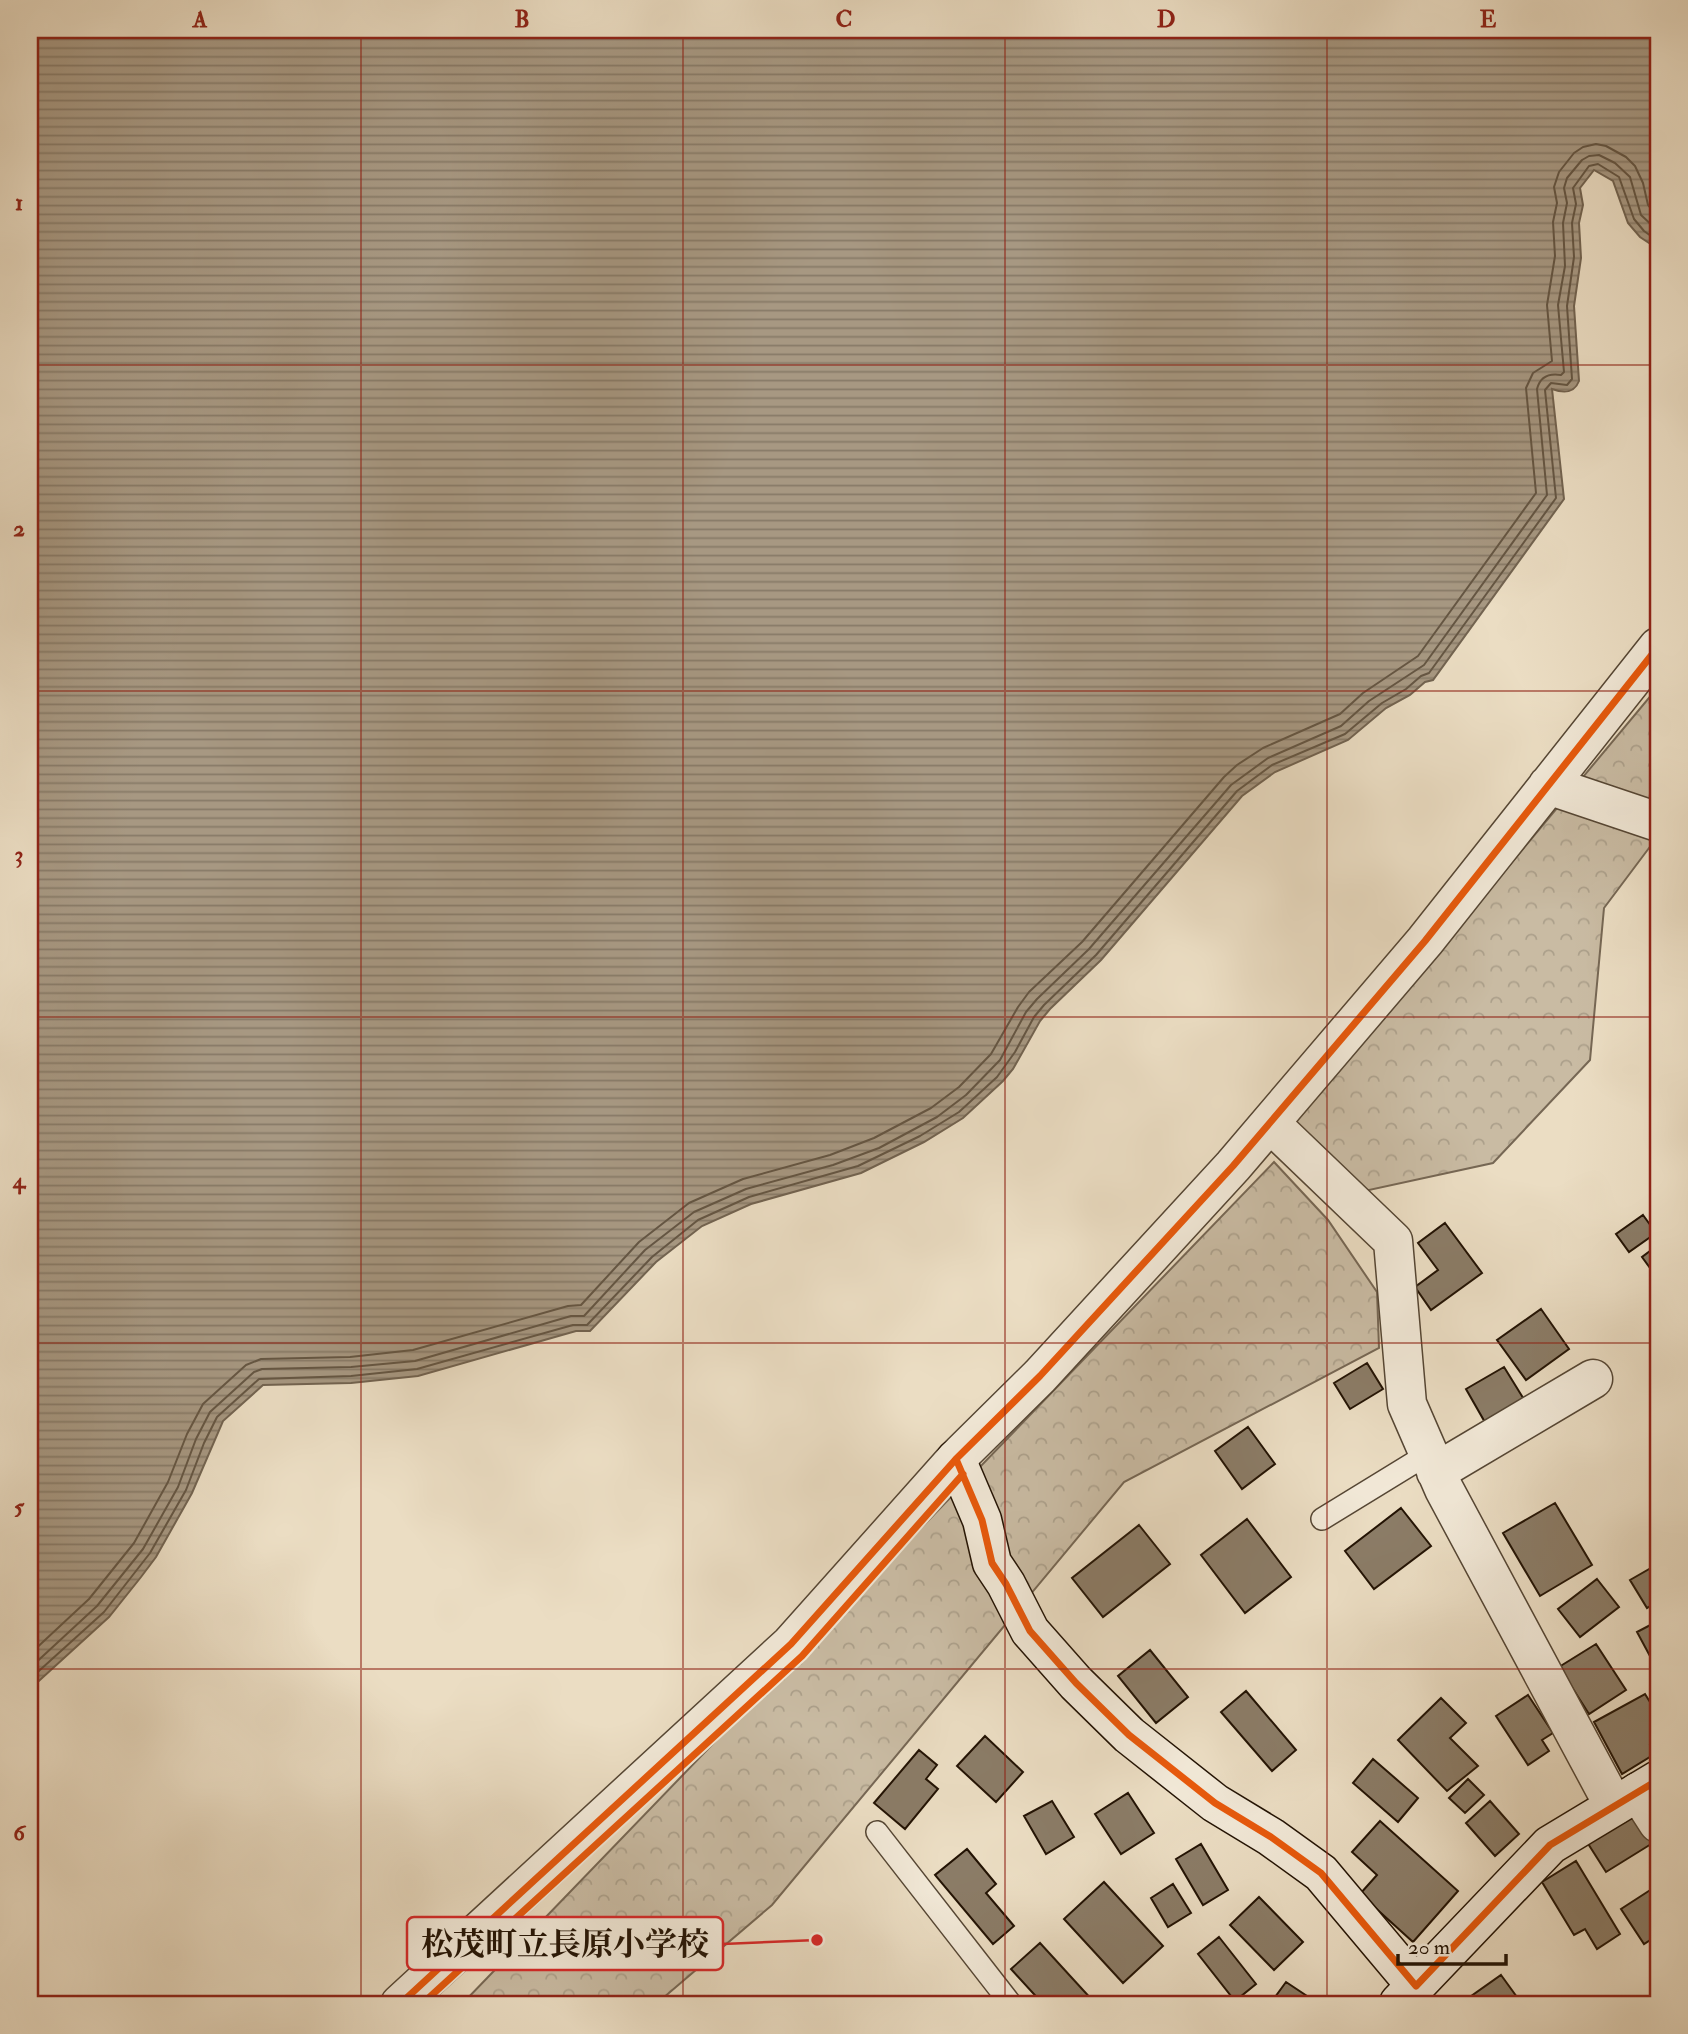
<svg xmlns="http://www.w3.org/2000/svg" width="1688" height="2034" font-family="'IM FELL Double Pica','Noto Serif JP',serif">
  <defs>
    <pattern id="forest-crowns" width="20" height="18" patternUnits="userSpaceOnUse" patternTransform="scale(1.75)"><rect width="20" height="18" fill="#c9bba3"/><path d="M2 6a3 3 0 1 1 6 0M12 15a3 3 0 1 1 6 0" fill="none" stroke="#aca08b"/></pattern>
    <pattern id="water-rules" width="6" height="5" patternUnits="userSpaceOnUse" patternTransform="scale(1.75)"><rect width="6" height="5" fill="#a79882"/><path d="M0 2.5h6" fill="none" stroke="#887b68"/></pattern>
  </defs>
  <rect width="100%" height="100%" fill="#ebddc3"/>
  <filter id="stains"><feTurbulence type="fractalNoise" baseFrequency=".00286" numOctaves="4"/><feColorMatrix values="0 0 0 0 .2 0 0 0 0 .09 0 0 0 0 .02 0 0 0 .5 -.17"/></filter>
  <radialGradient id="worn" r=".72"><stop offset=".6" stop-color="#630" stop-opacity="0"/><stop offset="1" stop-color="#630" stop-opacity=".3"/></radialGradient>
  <path fill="url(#forest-crowns)" stroke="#766754" stroke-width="2" d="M1658 687V836L1604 908 1590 1060 1493 1163 1360 1192 1288 1131Z
    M1274 1162 1328 1220 1377 1292 1379 1348 1124 1482 772 1905 656 2004H462Z"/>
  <path fill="url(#water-rules)" stroke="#726350" stroke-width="2" d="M30 30H1658V249L1640 237 1628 223 1613 181 1594 170 1580 188 1583 205 1579 223 1581 258 1574 306 1579 381C1574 394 1563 393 1552 389L1564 499 1433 680 1425 682 1410 695 1386 708 1348 740 1275 772 1242 796 1101 960 1050 1009 1040 1021 1013 1069 1003 1081 963 1118 924 1142 861 1173 751 1204 702 1226 656 1262 590 1331H576L418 1376 351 1383 263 1385 223 1421 192 1493 156 1557 141 1577 109 1617 30 1689Z"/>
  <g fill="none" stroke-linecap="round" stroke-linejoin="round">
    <path stroke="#655643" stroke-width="2" d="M30 1654 89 1599 134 1543 168 1482 187 1434 203 1404 246 1365 261 1359 350 1357 413 1350 568 1306 581 1305 639 1242 689 1203 743 1179 830 1155 874 1138 931 1108 959 1087 991 1054 1018 1007 1029 992 1082 942 1224 777 1237 765 1263 748 1340 714 1363 693 1418 656 1536 493 1526 388 1533 373 1552 361 1547 305 1555 256 1553 222 1557 203 1554 187 1559 172 1574 153 1583 147 1596 144 1606 146 1626 157 1635 166 1643 183 1648 205 1658 218
      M30 1668 97 1606 143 1549 178 1487 196 1439 210 1412 254 1372 262 1369 351 1367 415 1361 571 1316H584L645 1250 694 1212 746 1189 833 1165 879 1148 937 1117 966 1095 1000 1060 1026 1012 1037 999 1089 949 1231 785 1268 758 1341 726 1369 701 1424 665 1547 495 1537 389C1540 377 1549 373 1561 375L1564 372 1558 305 1565 266 1563 223 1567 203 1564 188 1567 178 1582 160 1589 156 1599 155 1615 163 1630 177 1641 215 1658 231
      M30 1679 104 1612 150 1553 186 1490 204 1443 217 1417 259 1379 351 1376 417 1369 573 1325H587L652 1257 698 1220 749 1197 858 1166 920 1136 959 1112 997 1077 1015 1052 1034 1017 1044 1005 1096 955 1237 791 1272 765 1345 734 1382 703 1406 689 1421 676 1429 673 1556 498 1545 390 1551 383 1567 385 1572 379 1567 306 1574 257 1572 223 1576 204 1573 188 1589 166 1598 164 1619 177 1634 219 1644 231 1658 241"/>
  </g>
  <path fill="#8b7c67" stroke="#231304" stroke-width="2" d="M1643 1215 1656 1233 1629 1252 1616 1234Z
    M1445 1223 1482 1273 1431 1310 1415 1287 1438 1270 1418 1243Z
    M1658 1245V1279L1642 1257Z
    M1541 1309 1569 1349 1526 1380 1497 1340Z
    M1367 1363 1383 1389 1350 1409 1334 1383Z
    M1504 1367 1525 1401 1486 1424 1466 1389Z
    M1248 1427 1275 1464 1242 1489 1215 1451Z
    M1555 1503 1592 1565 1540 1596 1503 1533Z
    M1401 1508 1431 1546 1374 1589 1345 1551Z
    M1247 1519 1291 1577 1245 1613 1201 1555Z
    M1139 1525 1170 1564 1103 1617 1072 1578Z
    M1658 1564V1601L1647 1608 1630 1580Z
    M1597 1579 1619 1607 1580 1637 1558 1609Z
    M1658 1621V1671L1637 1632Z
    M1596 1644 1626 1690 1589 1714 1559 1667Z
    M1150 1650 1188 1697 1156 1723 1118 1676Z
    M1246 1691 1296 1750 1272 1771 1221 1712Z
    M1645 1694 1658 1715V1740L1650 1745 1653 1755 1622 1774 1594 1722Z
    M1528 1695 1553 1733 1542 1740 1549 1751 1528 1765 1496 1716Z
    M1441 1698 1466 1723 1450 1738 1478 1766 1447 1791 1398 1740Z
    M985 1736 1023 1772 996 1802 957 1766Z
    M919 1750 937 1765 926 1779 938 1789 905 1829 874 1803Z
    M1373 1759 1418 1798 1398 1822 1353 1783Z
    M1468 1779 1484 1795 1465 1813 1449 1798Z
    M1128 1793 1154 1833 1121 1854 1095 1814Z
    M1052 1801 1074 1837 1046 1854 1024 1816Z
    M1490 1801 1519 1834 1495 1856 1466 1823Z
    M1638 1811 1656 1841 1606 1872 1587 1842Z
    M1380 1821 1458 1891 1413 1942 1360 1894 1377 1875 1352 1852Z
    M1201 1844 1228 1890 1203 1905 1176 1859Z
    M967 1849 996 1884 986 1893 1014 1926 993 1944 935 1875Z
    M1576 1861 1620 1934 1597 1949 1585 1929 1574 1935 1542 1882Z
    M1104 1882 1163 1946 1123 1983 1064 1919Z
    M1173 1884 1191 1913 1168 1927 1151 1898Z
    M1658 1885V1935L1644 1944 1621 1909Z
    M1259 1897 1303 1942 1274 1970 1230 1925Z
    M1219 1937 1256 1984 1235 2001 1198 1954Z
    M1040 1943 1094 2002 1092 2004H1043L1011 1969Z
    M1501 1975 1522 2004H1471L1467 1999Z
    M1286 1982 1319 2004H1270Z"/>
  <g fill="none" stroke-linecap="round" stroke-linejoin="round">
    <g stroke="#554634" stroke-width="24">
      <path id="service" d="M1322 1519 1428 1454
        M877 1832 1011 2004"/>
    </g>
    <g stroke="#554634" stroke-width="41">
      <path id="minor" d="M1548 785 1658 822
        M1270 1123 1393 1241 1407 1404 1444 1489 1614 1806
        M1436 1472 1593 1379
        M1638 1792 1658 1823
        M400 2004 791 1644 956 1459 1040 1376 1233 1166 1425 941 1658 647"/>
    </g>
    <g stroke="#231304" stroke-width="41">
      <path id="secondary" d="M956 1459 982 1520 992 1563 1006 1584 1030 1631 1076 1683 1129 1735 1215 1803 1271 1837 1321 1873 1416 1986
        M1399 2003 1550 1845 1658 1780"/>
    </g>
    <use href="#service" stroke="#f2e9d8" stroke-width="21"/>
    <use href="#minor" stroke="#f2e9d8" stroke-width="38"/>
    <use href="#secondary" stroke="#f2e9d8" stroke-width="38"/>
    <g stroke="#f2e9d8" stroke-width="11">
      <path id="cycleway" d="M956 1459 982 1520 992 1563 1006 1584 1030 1631 1076 1683 1129 1735 1215 1803 1271 1837 1321 1873 1416 1986 1550 1845 1658 1780
        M400 2004 791 1644 956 1459 1040 1376 1233 1166 1425 941 1658 647
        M422 2004 802 1656 963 1474"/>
    </g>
    <use href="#cycleway" stroke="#e8590c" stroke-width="7"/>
  </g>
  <path fill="none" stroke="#8f2418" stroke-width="2" stroke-opacity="0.55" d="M361 30V2004M683 30V2004M1005 30V2004M1327 30V2004M30 365H1658M30 691H1658M30 1017H1658M30 1343H1658M30 1669H1658"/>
  <path fill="none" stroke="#d62828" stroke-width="2.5" d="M817 1940L723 1944"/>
  <circle fill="#d62828" stroke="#f2e9d8" stroke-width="2.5" cx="817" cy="1940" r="7"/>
  <rect fill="#f2e9d8" stroke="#d62828" stroke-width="2.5" x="407" y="1917" width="316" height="53" rx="7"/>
  <g font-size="32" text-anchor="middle" font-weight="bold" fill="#231304">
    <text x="565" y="1955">松茂町立長原小学校</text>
  </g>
  <rect width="1688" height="2034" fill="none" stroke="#ebddc3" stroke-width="77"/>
  <path d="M1398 1954v10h108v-10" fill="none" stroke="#231304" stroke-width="3.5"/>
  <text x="1408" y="1954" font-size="21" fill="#231304" stroke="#f2e9d8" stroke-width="5" paint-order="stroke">20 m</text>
  <rect x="38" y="38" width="1612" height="1958" fill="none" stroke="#8f2418" stroke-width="2.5"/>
  <g font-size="23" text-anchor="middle" font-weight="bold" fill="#8f2418">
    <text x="200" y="27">A</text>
    <text x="522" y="27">B</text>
    <text x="844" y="27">C</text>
    <text x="1166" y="27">D</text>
    <text x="1488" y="27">E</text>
    <text x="19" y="210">1</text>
    <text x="19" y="536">2</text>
    <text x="19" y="862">3</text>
    <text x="19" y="1188">4</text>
    <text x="19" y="1514">5</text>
    <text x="19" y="1840">6</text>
  </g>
  <rect width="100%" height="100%" filter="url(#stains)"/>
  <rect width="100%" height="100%" fill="url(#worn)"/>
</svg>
